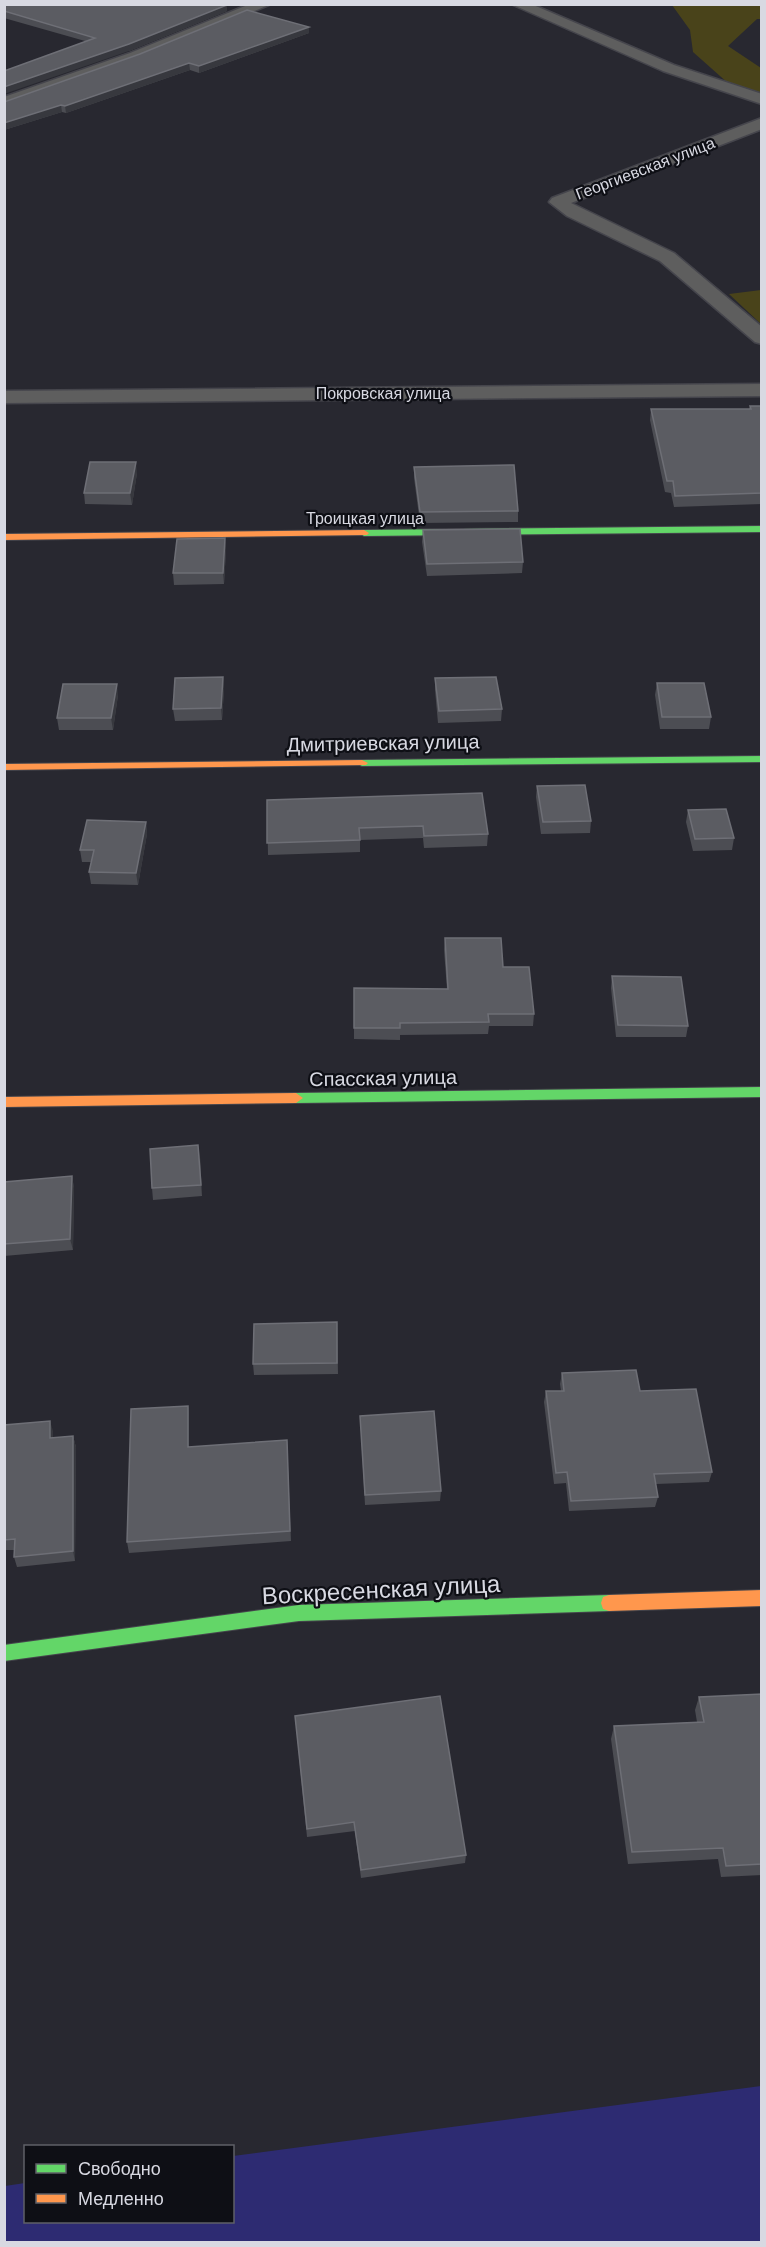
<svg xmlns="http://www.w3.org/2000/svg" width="766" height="2247" font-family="'DM Sans',sans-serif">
  <rect width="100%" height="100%" fill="#282830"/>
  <path fill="#49431a" d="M672 5H761V19H757L728 46 761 68V93L729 84 693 52 690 30Z
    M761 290H762L761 324 729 294Z"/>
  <path fill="#2d2b72" d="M761 2086V2242H5V2186L25 2183 26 2222H232L233 2156Z"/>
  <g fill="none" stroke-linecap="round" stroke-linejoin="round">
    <g stroke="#45454c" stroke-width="3">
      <path id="street" d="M250 4H271L140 59 4 108V97L130 53Z
        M511 4H531L674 65 762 94V104L663 71Z
        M762 118V129L571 203 674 253 762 327V344L755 342 660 261 567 216 549 202 552 198Z
        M762 384V396L4 403V391Z"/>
    </g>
    <g stroke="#45454c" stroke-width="2">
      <path id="fast" d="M762 526V532L364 536 359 533 364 530Z
        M762 756V762L362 766 356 763 362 760Z
        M762 1087V1097L296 1103 289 1098 296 1093Z
        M609 1595 615 1597 617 1603 615 1609 609 1611 299 1621 4 1661V1645L299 1605Z"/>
    </g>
    <g stroke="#45454c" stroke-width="2">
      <path id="slow" d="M364 530 369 533 367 535 4 540V534Z
        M362 760 368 763 366 765 4 770V764Z
        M296 1093 303 1098 296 1103 4 1107V1097Z
        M762 1590V1606L609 1611 603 1609 601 1603 603 1597 609 1595Z"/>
    </g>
    <use href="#street" fill="#5e5e5e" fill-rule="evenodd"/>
    <use href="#fast" fill="#63d668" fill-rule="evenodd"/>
    <use href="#slow" fill="#ff974d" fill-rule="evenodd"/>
  </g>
  <path fill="#4c4d53" d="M4 4 227 11 129 51 85 41 4 18Z
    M309 27V33L199 73 190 70 66 113 62 112 4 130V102Z
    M750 406H762V504L674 507 671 493 665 492 650 420 651 409H749Z
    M414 467 518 511V522L420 523 414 478Z
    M137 473 132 505 85 504 84 493Z
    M423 530 523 562 522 573 427 576 422 542Z
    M225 538 226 550 224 584 174 585 173 573Z
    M223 677 224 689 222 720 175 721 173 709Z
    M435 678 502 709 501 721 438 723 435 690Z
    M657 683 711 717 709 729H660L655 695Z
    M118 695 113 730H59L57 718Z
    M537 786 591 821 590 833 541 834 536 797Z
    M267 800 488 834 487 846 424 848 423 838 360 840V852L268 855Z
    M688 810 734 838 732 850 693 851 686 822Z
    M146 822 147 834 138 885 91 884 89 872 91 862H82L80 850Z
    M445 938 503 967 534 1014 533 1026H489L488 1034 400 1035V1040L354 1039V1028L447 989 444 950Z
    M612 976 688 1026 686 1037H616L611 988Z
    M200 1157 202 1196 153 1200 152 1188Z
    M72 1176 74 1188 73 1250 4 1256V1182Z
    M337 1322 338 1374 254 1375 253 1364Z
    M562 1373 640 1391 712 1472 709 1482 656 1484 658 1497 655 1507 569 1511 566 1483 554 1484 544 1402 546 1391H561L560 1384Z
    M188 1406 189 1417V1447L287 1440 291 1541 129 1553 127 1542Z
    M360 1416 441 1491 440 1501 365 1505Z
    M4 1425 53 1431V1438L73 1436 76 1447 75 1561 17 1567 14 1557V1550H4Z
    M762 1694V1875L721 1877 718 1859 628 1864 611 1739 614 1726 697 1722 695 1710 699 1697Z
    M295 1716 466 1855 465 1863 361 1878 355 1831 307 1837Z"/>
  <path fill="#37383e" d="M227 5V11L129 51 4 94V87Z
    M309 27V33L199 73V66Z
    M189 63 190 70 66 113 65 106Z
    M61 105 62 112 4 130V123Z
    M136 462 137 473 132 505 130 493Z
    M225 538 226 550 224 584 223 573Z
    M223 677 224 689 222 720 221 708Z
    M117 684 118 695 113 730 111 718Z
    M146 822 147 834 138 885 136 873Z
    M198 1145 200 1157 202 1196 201 1185Z
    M72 1176 74 1188 73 1250 70 1239Z
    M188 1406 189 1417V1457L188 1447Z
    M50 1421 53 1431V1449L50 1438Z
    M73 1436 76 1447 75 1561 73 1551Z"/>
  <path fill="#5b5c62" stroke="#6e6f76" stroke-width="1.5" d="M4 4H226L227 5 129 44 4 87V71L95 38 4 11Z
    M247 10 309 27 199 66 189 63 65 106 61 105 4 123V102L140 54Z
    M750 406H762V493L675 496 673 481H667L651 409H751Z
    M90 462H136L130 493H84Z
    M514 465 518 511 420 512 414 467Z
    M520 529 523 562 427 564 423 530Z
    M225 538 223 573H173L177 539Z
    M223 677 221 708 173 709 175 678Z
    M496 677 502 709 439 711 435 678Z
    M657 683H704L711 717H662Z
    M63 684H117L111 718H57Z
    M585 785 591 821 543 822 537 786Z
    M482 793 488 834 424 836 423 826 359 828 360 840 267 843V800Z
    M726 809 734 838 695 839 688 810Z
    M87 820 146 822 136 873 89 872 94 850H80Z
    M445 938H501L503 967H529L534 1014H488L489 1022 400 1023V1028H354V988L448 989Z
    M612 976 681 977 688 1026 618 1025Z
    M198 1145 201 1185 152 1188 150 1149Z
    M72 1176 70 1239 4 1244V1182Z
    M337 1322V1363L253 1364 254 1324Z
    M636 1370 640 1391 696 1389 712 1472 654 1474 658 1497 571 1501 567 1472 556 1473 546 1391H564L562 1373Z
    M188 1406V1447L287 1440 290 1531 127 1542 131 1409Z
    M434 1411 441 1491 365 1495 360 1416Z
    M50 1421V1438L73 1436V1551L14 1557 15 1539 4 1540V1425Z
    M762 1694V1864L726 1866 723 1848 632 1852 614 1726 704 1722 699 1697Z
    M440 1696 466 1855 361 1870 354 1822 307 1829 295 1716Z"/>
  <g text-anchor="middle" stroke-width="4.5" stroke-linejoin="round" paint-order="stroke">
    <g font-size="16" fill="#d8d9e2" stroke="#0e0f15">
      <text transform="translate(645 168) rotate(-21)" y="6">Георгиевская улица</text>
      <text x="383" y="399">Покровская улица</text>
      <text x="365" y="524">Троицкая улица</text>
    </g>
    <g font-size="20" fill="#d8d9e2" stroke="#0e0f15">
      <text transform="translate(383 743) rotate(-1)" y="7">Дмитриевская улица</text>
      <text transform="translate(383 1078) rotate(-1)" y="7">Спасская улица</text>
    </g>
    <g font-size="24" fill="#d8d9e2" stroke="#0e0f15">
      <text transform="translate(381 1590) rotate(-3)" y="8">Воскресенская улица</text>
    </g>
  </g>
  <rect width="766" height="2247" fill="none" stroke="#d8d9e2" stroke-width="12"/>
  <rect x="24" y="2145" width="210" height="78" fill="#0e0f15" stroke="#5f6067" stroke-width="1.5"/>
  <rect x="36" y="2164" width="30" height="9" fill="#63d668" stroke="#5f6067" stroke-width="1.5"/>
  <text x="78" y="2175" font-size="18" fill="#d8d9e2">Свободно</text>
  <rect x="36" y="2194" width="30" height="9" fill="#ff974d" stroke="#5f6067" stroke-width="1.5"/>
  <text x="78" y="2205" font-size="18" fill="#d8d9e2">Медленно</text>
</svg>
